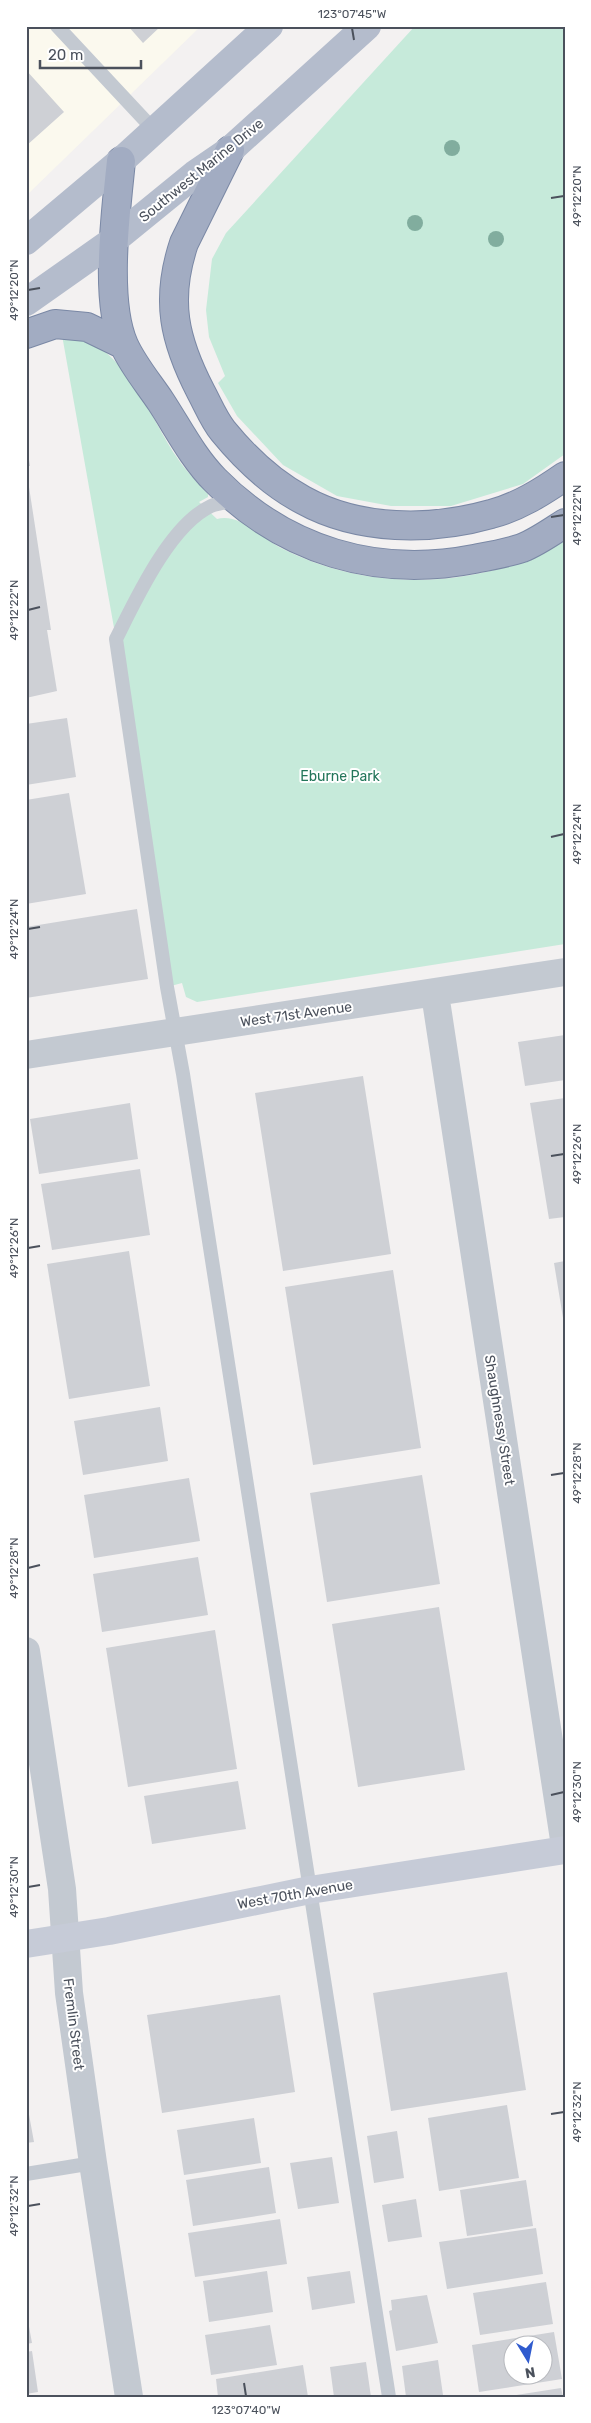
<svg xmlns="http://www.w3.org/2000/svg" width="591" height="2423" font-family="Rubik,sans-serif">
  <rect width="100%" height="100%" fill="#f3f1f1"/>
  <path fill="#fbf9ee" d="M26 26H201L26 196Z"/>
  <path fill="#c6eada" d="M415 26H565V454L523 484 451 506H391L337 496 283 465 237 416 218 383 225 376 209 337 206 310 212 259 226 233Z
    M62 335C123 338 147 413 176 456 185 470 197 482 208 494V497L199 502 217 519C240 513 262 538 281 548 369 593 479 590 565 541V944L197 1002 186 997 182 983 167 987 116 639Z"/>
  <path fill="#ced0d5" fill-rule="evenodd" d="M128 26H161L143 43Z
    M26 70 64 112 26 146Z
    M26 448H27L30 466H26Z
    M26 487H29L51 630H47L57 691 26 698Z
    M67 718 76 777 26 785V724Z
    M69 793 86 894 26 904V800Z
    M137 909 148 979 26 998V927Z
    M565 1035V1080L525 1086 518 1042Z
    M363 1076 391 1254 283 1271 255 1093Z
    M565 1098V1217L549 1219 530 1103Z
    M130 1103 138 1159 39 1174 30 1119Z
    M140 1169 150 1235 52 1250 41 1184Z
    M129 1251 150 1386 69 1399 47 1264Z
    M565 1261V1324H564L554 1263Z
    M393 1270 421 1448 313 1465 285 1287Z
    M160 1407 168 1461 83 1475 74 1421Z
    M422 1475 440 1584 327 1602 310 1493Z
    M189 1478 200 1541 94 1558 84 1495Z
    M198 1557 208 1615 102 1632 93 1574Z
    M439 1607 465 1770 358 1787 332 1624Z
    M215 1630 237 1769 128 1787 106 1648Z
    M238 1781 246 1829 152 1844 144 1796Z
    M507 1972 526 2090 391 2111 373 1993Z
    M280 1995 295 2092 162 2113 147 2015Z
    M26 2098 34 2142 26 2143Z
    M507 2105 519 2178 439 2191 428 2118Z
    M254 2118 261 2163 184 2175 177 2130Z
    M397 2131 404 2178 374 2183 367 2136Z
    M332 2157 339 2203 298 2209 290 2163Z
    M269 2167 276 2213 193 2226 186 2180Z
    M526 2180 533 2226 467 2236 460 2190Z
    M416 2199 422 2237 388 2242 382 2205Z
    M280 2219 287 2264 195 2277 188 2233Z
    M536 2228 543 2274 447 2289 439 2242Z
    M267 2271 273 2312 209 2322 203 2281Z
    M350 2271 355 2303 312 2310 307 2277Z
    M546 2282 553 2324 480 2335 473 2293Z
    M427 2295 438 2343 396 2351 389 2311 392 2310 391 2300Z
    M26 2310 32 2343 26 2344Z
    M270 2325 277 2365 211 2375 205 2335Z
    M554 2332 562 2379 479 2392 472 2345ZM514 2346H544V2376H514Z
    M32 2351 38 2392 26 2394V2352Z
    M438 2360 443 2395 406 2397 402 2366Z
    M366 2362 371 2397H334L330 2367Z
    M303 2365 308 2397H218L216 2379Z
    M561 2388 563 2397H510V2396Z"/>
  <g fill="none" stroke-linecap="round" stroke-linejoin="round">
    <g stroke="#7a88a5" stroke-width="30">
      <path id="trunk" d="M230 150 184 243C165 300 174 340 201 392 208 405 214 420 223 431 245 458 273 484 303 500 359 531 431 531 491 514 518 507 542 492 565 476
        M121 161C116 211 104 300 124 345 133 365 149 384 161 402 178 428 193 458 215 480 285 551 377 578 474 559 490 556 507 553 522 548 537 542 551 532 565 523
        M26 334 55 324 87 327 124 345"/>
    </g>
    <path stroke="#c3c9d1" stroke-width="14" d="M57 26 154 130
      M237 500C229 502 219 503 211 506 170 525 136 599 116 639L167 987 183 1074 389 2397
      M26 2174 93 2163"/>
    <path stroke="#c3c9d1" stroke-width="28" d="M435 994 565 1846
      M26 1055 565 972
      M26 1651 62 1889 69 1993 93 2163 129 2397"/>
    <path stroke="#c6cbd7" stroke-width="28" d="M26 1944 109 1931 310 1890 565 1850"/>
    <path stroke="#b4bccc" stroke-width="28" d="M26 241 121 161 269 26
      M26 302 114 240 195 174 230 150 367 26"/>
    <use href="#trunk" stroke="#a2acc2" stroke-width="28"/>
  </g>
  <g fill="#81ad9e">
    <circle cx="452" cy="148" r="8"/>
    <circle cx="415" cy="223" r="8"/>
    <circle cx="496" cy="239" r="8"/>
  </g>
  <path fill="none" stroke="#4b515c" stroke-width="2" d="M352 28 354 40M551 198 564 196M28 290 40 288M551 517 564 515M28 610 40 607M551 837 564 834M28 929 40 927M551 1156 564 1154M28 1248 40 1246M551 1475 564 1473M28 1568 40 1565M551 1795 564 1792M28 1887 40 1885M551 2114 564 2112M28 2206 40 2204M244 2383 246 2396"/>
  <g text-anchor="middle" stroke-width="4" stroke-linejoin="round" paint-order="stroke">
    <g font-size="14" fill="#4b515c" stroke="#fff">
      <text transform="translate(201 170) rotate(-39)" y="5">Southwest Marine Drive</text>
      <text transform="translate(296 1014) rotate(-8)" y="5">West 71st Avenue</text>
      <text transform="translate(500 1420) rotate(81)" y="5">Shaughnessy Street</text>
      <text transform="translate(295 1894) rotate(-10)" y="5">West 70th Avenue</text>
      <text transform="translate(74 2024) rotate(83)" y="5">Fremlin Street</text>
    </g>
    <g font-size="14" fill="#23765a" stroke="#fff">
      <text x="340" y="781">Eburne Park</text>
    </g>
  </g>
  <rect width="591" height="2423" fill="none" stroke="#ffffff" stroke-width="55"/>
  <g transform="translate(528 2360) rotate(170)"><circle r="24" fill="#ffffff" stroke="#b7b9be"/>
  <path d="M0-4L9 19L0 12L-9 19Z" fill="#305bce"/>
  <text y="-8" font-size="14" font-weight="bold" text-anchor="middle" fill="#4b515c">N</text>
  </g>
  <path d="M40 60v8h101v-8" fill="none" stroke="#4b515c" stroke-width="2.5"/>
  <text x="48" y="60" font-size="15" fill="#4b515c" stroke="#ffffff" stroke-width="4" paint-order="stroke">20 m</text>
  <rect x="28" y="28" width="536" height="2368" fill="none" stroke="#4b515c" stroke-width="2"/>
  <g font-size="12" text-anchor="middle" fill="#4b515c">
    <text x="352" y="18">123°07'45"W</text>
    <text transform="translate(577 196) rotate(-90)" y="4">49°12'20"N</text>
    <text transform="translate(14 290) rotate(-90)" y="4">49°12'20"N</text>
    <text transform="translate(577 515) rotate(-90)" y="4">49°12'22"N</text>
    <text transform="translate(14 610) rotate(-90)" y="4">49°12'22"N</text>
    <text transform="translate(577 834) rotate(-90)" y="4">49°12'24"N</text>
    <text transform="translate(14 929) rotate(-90)" y="4">49°12'24"N</text>
    <text transform="translate(577 1154) rotate(-90)" y="4">49°12'26"N</text>
    <text transform="translate(14 1248) rotate(-90)" y="4">49°12'26"N</text>
    <text transform="translate(577 1473) rotate(-90)" y="4">49°12'28"N</text>
    <text transform="translate(14 1568) rotate(-90)" y="4">49°12'28"N</text>
    <text transform="translate(577 1792) rotate(-90)" y="4">49°12'30"N</text>
    <text transform="translate(14 1887) rotate(-90)" y="4">49°12'30"N</text>
    <text transform="translate(577 2112) rotate(-90)" y="4">49°12'32"N</text>
    <text transform="translate(14 2206) rotate(-90)" y="4">49°12'32"N</text>
    <text x="246" y="2414">123°07'40"W</text>
  </g>
</svg>
